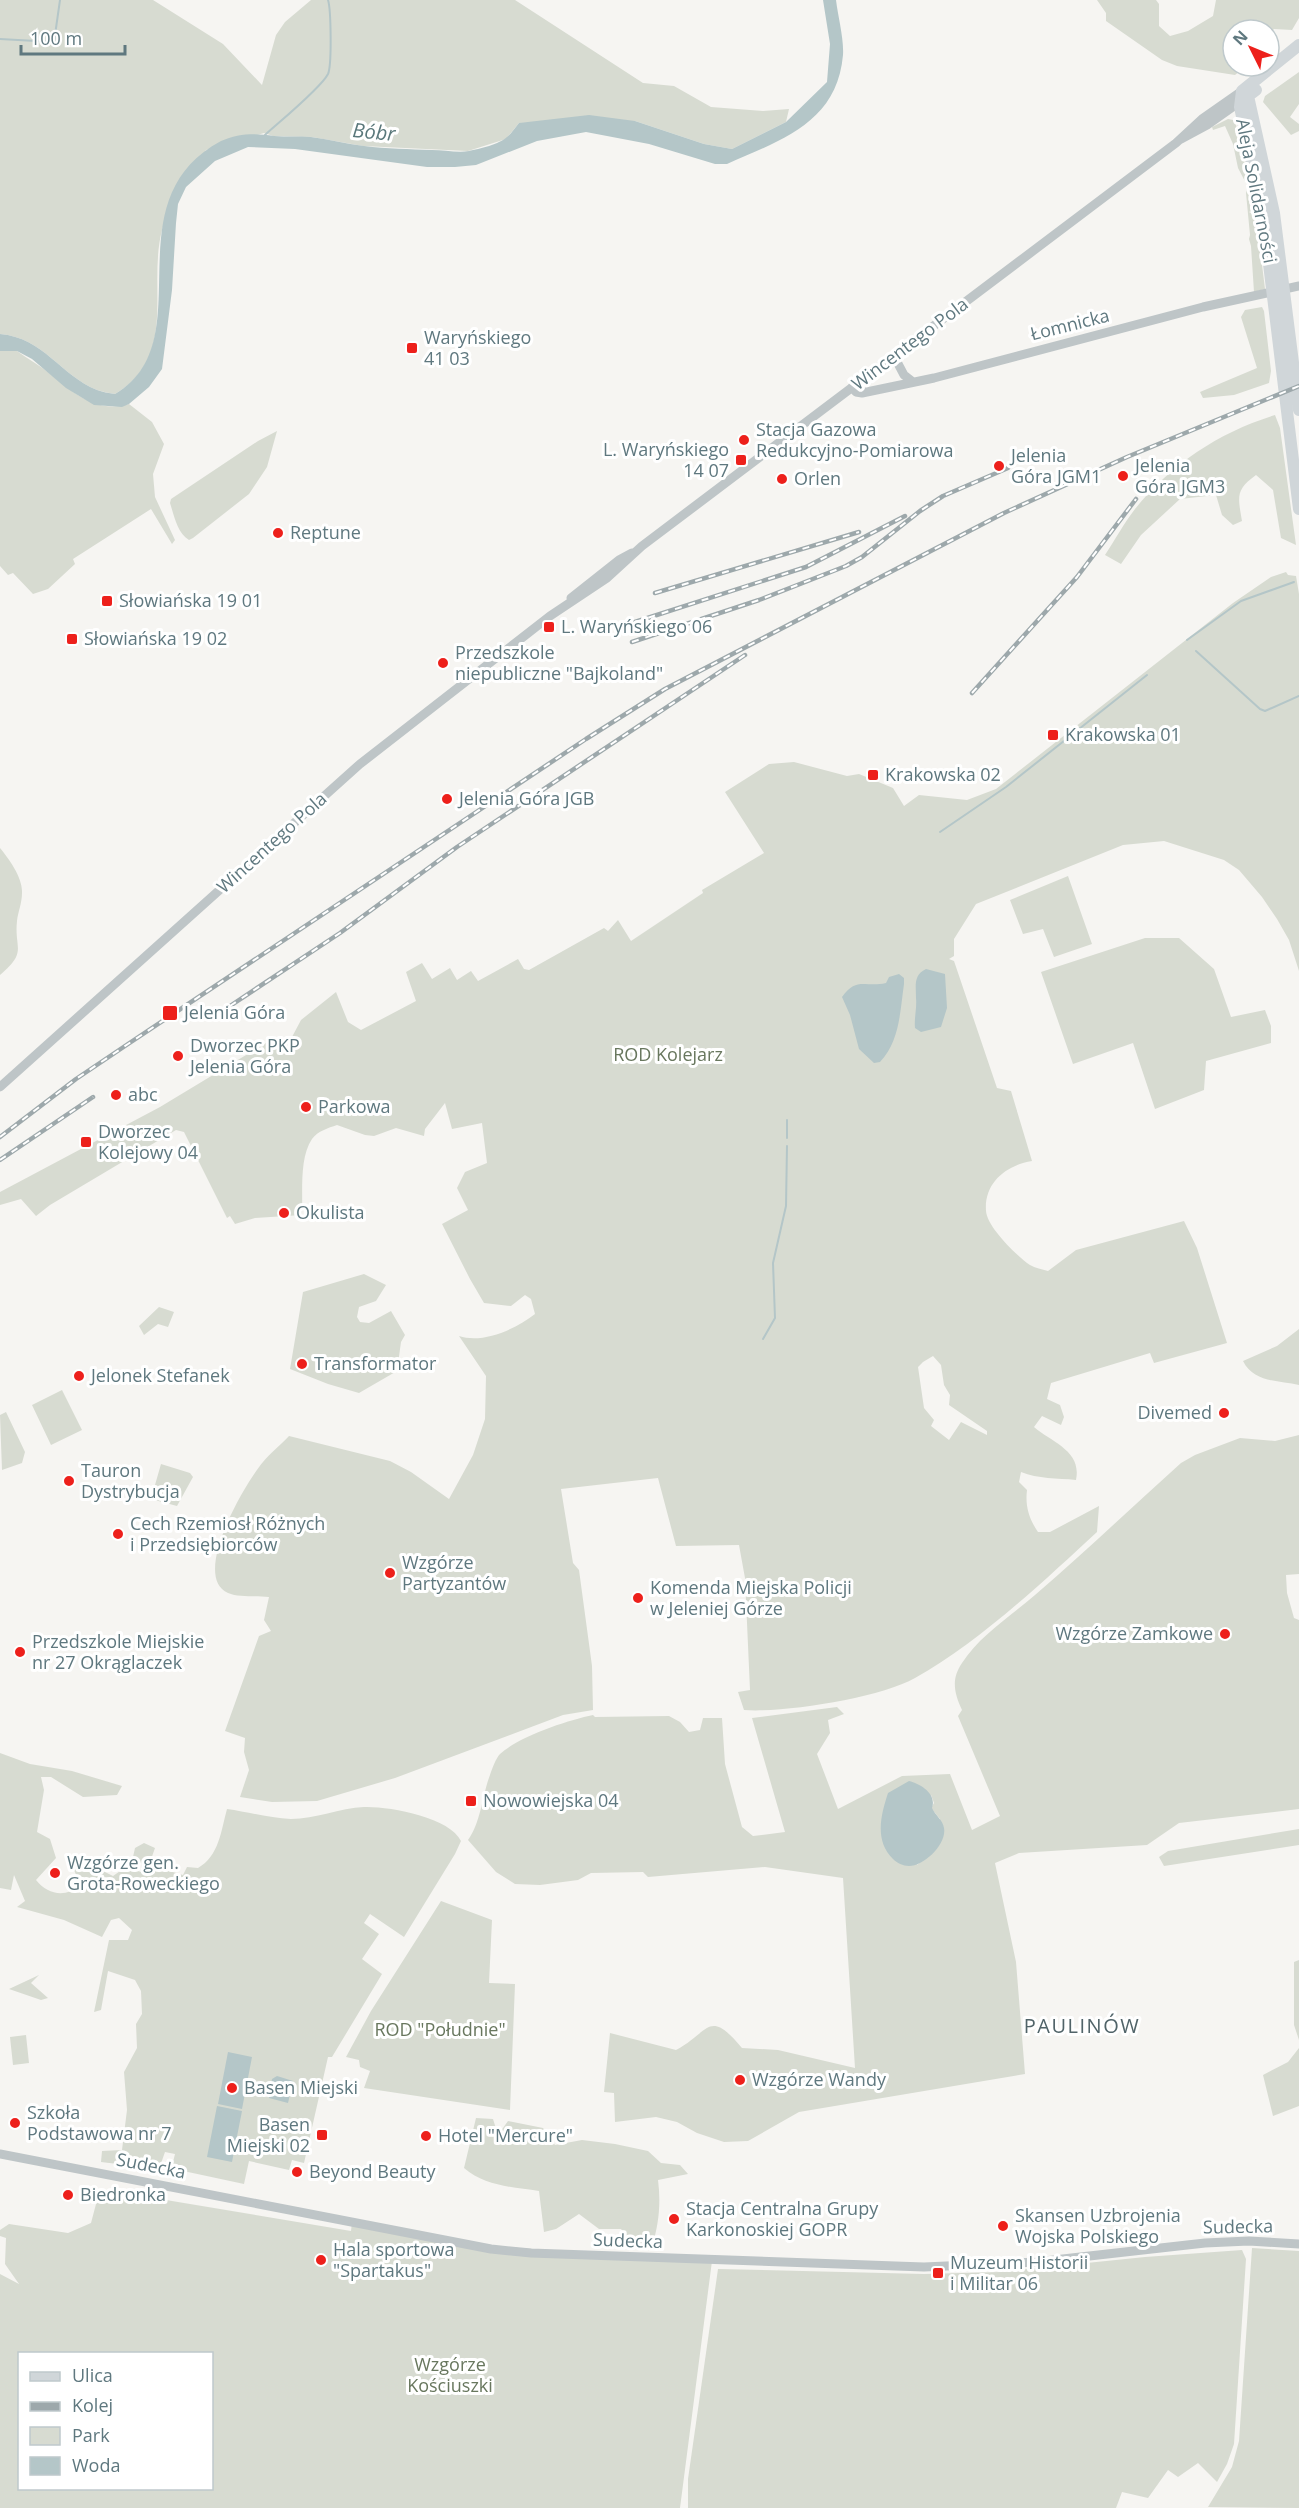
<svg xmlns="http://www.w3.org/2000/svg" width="1299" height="2508" font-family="'Open Sans',sans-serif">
  <rect width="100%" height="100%" fill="#f6f5f2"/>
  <path fill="#d7dbd1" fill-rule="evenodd" d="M0 0H153L223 44 262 85 276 35 285 22 311 0H515L643 83 674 86 711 107 763 111 789 109 786 122 732 149 704 144 635 121 519 123 506 139 468 151 363 146 312 137 273 136 264 133 206 150C196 169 185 187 175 206 171 214 164 222 162 230 147 288 179 356 115 394 110 393 103 392 97 390 60 375 44 338 0 334Z
    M1097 0H1156L1159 4V26L1170 36 1188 31 1213 16 1216 0H1299V18L1292 30 1274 29 1269 34V30H1233V66H1239L1240 71 1235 75 1177 66 1162 60 1106 21V13Z
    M1299 72V104L1290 117 1299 124V131L1291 135 1263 102 1265 96Z
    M1228 119 1233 120 1236 125 1255 209 1249 212 1256 216 1265 289 1254 292 1251 246 1249 239 1250 235 1246 193 1248 187 1238 168 1233 144 1225 126 1213 130 1212 127Z
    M1262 307 1264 311 1271 371 1269 383 1234 395 1203 398 1200 392 1257 368 1241 317 1245 310Z
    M10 350 17 351C28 359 39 365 49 373 73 392 96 414 129 404L152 422 164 444 153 474 155 497 175 540 172 544 151 509 73 559 75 564 48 589 33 594 13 573 8 575 0 566V351Z
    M1275 415 1280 428 1296 545 1281 538 1273 490 1256 475C1235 490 1238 497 1242 521L1233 525 1222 515 1216 495 1180 499 1141 535 1121 564 1105 555C1115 540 1124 523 1135 509 1172 463 1220 432 1275 415Z
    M277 431 267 467 249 494 193 538 189 540C177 533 174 515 170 503L171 499 258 441Z
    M1286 572 1288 575 1296 576 1299 594V971L1289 940 1277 919 1262 897 1239 870 1224 860 1164 841 1123 845 976 904 954 939V956L949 959 954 961 997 1088 1011 1091 1032 1161C1007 1165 984 1182 986 1211 987 1227 1017 1256 1030 1265 1035 1268 1042 1269 1048 1271L1076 1250 1184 1221 1197 1248 1227 1343 1154 1363 1150 1353 1051 1383 1047 1399 1060 1405 1064 1417 1061 1425 1042 1416 1034 1427C1053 1443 1082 1451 1076 1480 1057 1478 1038 1479 1021 1472L1019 1482 1027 1490C1025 1506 1029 1519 1038 1532H1050L1099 1506 1097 1532C1043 1582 978 1643 915 1678 880 1698 784 1713 744 1710L738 1692 750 1690 745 1578 739 1545 676 1546 658 1478 561 1489 573 1563 579 1570 592 1666 593 1710 563 1715 395 1778 317 1801 272 1802 240 1797 249 1770 244 1752 245 1738 225 1731 259 1636 271 1631 264 1620 269 1597C256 1595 239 1598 228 1593 190 1576 246 1482 263 1462 270 1453 281 1445 289 1436L390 1461 411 1472 449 1499 473 1455 485 1419 486 1376 459 1336C483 1344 516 1329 535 1314L531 1299 525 1295 511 1306 484 1303 470 1279 442 1224 468 1210 457 1188 465 1172 487 1163 482 1123 452 1129 445 1103 425 1129 424 1136 396 1128 374 1136 365 1135 337 1125C328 1128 318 1131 312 1139 299 1158 303 1193 302 1215L255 1218 235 1224 230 1216 227 1218 184 1132 176 1130 50 1205 36 1216 21 1199 0 1205V1192L160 1107 266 1043 275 1048 292 1037 301 1020 336 992 348 1022 361 1030 416 1001 406 972 422 963 432 979 450 968 457 980 471 971 478 981 518 959 524 969 529 970 604 928 608 931 618 920 631 941 703 893 702 890 764 853 725 792 769 764 794 762 847 776 859 774 893 788 904 806 919 795 967 800 996 789 1233 603 1271 577ZM933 1356 941 1365 944 1385 950 1395 949 1405 987 1431V1435L961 1422 949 1440 931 1426 934 1420 924 1408 918 1367 923 1362Z
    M0 848C9 859 23 878 22 893 22 903 18 912 17 921 14 949 28 951 0 975Z
    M1068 876 1092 944 1054 957 1043 929 1023 934 1010 900Z
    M1145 938H1179L1214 969 1231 1017 1265 1010 1271 1026V1043L1206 1061 1204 1090 1155 1109 1133 1043 1073 1064 1041 972Z
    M364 1274 386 1285 376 1301 359 1307 357 1317 360 1322 369 1323 391 1311 405 1335 401 1342 397 1371 359 1393 328 1384 290 1369 303 1292Z
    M159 1307 174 1312 168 1327 158 1324 144 1335 139 1326Z
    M1299 1329V1385C1278 1380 1254 1383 1243 1361L1277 1346Z
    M62 1390 82 1430 51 1445 32 1405Z
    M6 1412 25 1452 22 1463 2 1470 0 1415Z
    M1299 1435V1574L1286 1575 1287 1593 1294 1618 1299 1620V1809L1179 1823 1147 1845 1019 1853 995 1863 1016 1962 1025 2074 799 2112 748 2141 724 2142 697 2133 677 2122 656 2117 615 2122 614 2093 604 2092 610 2033 676 2050C709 2033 708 2007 742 2048L778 2050 855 2068 843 1878 765 1867 648 1877 643 1872 591 1873 578 1880 540 1885 515 1884 496 1872 468 1840C481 1822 482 1796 490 1775 492 1769 496 1758 500 1754 518 1737 568 1720 593 1715L595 1717 669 1716 680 1722 689 1732 700 1730 703 1718H722L725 1764 742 1827 753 1836 785 1832 752 1718 837 1707 844 1714 828 1720 830 1733 817 1754 838 1809 902 1776 950 1774 972 1830 1000 1816 958 1716 962 1710C954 1693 951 1679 962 1663 980 1635 1011 1616 1035 1595 1085 1552 1132 1507 1181 1463L1195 1455 1240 1438 1275 1441ZM931 1795 934 1803 931 1808 940 1819 938 1847 917 1865Z
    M161 1464 190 1473 193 1477 177 1506 151 1499Z
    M0 1753 30 1764 72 1771 122 1786 117 1795 83 1797 51 1777H41L44 1790 37 1832 50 1839 56 1858 36 1880C48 1895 66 1898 80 1885L73 1867 93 1866 113 1876 126 1867 144 1873 145 1866 133 1857 135 1848 144 1843 155 1848 149 1865 183 1875 187 1867 198 1868C219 1856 221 1831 227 1809 248 1812 270 1818 291 1819 315 1819 340 1808 364 1807 388 1806 450 1817 461 1841L455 1854 404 1937 370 1914 364 1923 379 1934 362 1959 382 1974 332 2057H328L304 2163 292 2160 289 2170 249 2161 244 2184 174 2169 172 2166 175 2154 165 2152 159 2169 101 2162 102 2151 122 2150 127 2110 124 2072 137 2048 136 2024 142 2014 141 1991 135 1980 108 1971 101 2010 94 2012 109 1940H128L132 1930 119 1918 111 1920 102 1937 64 1920 17 1907 25 1901 14 1875 11 1890 0 1888Z
    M1299 1829V1845L1164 1866 1159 1857 1168 1851Z
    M441 1901 492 1920 489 1983 515 1984 510 2110 364 2088 370 2071 360 2067 359 2060 346 2057 371 2011Z
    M1299 1960V2040L1294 2025V1962Z
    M39 1975 31 1983 48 1998 41 2000 9 1989Z
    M26 2035 29 2063 13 2065 10 2037Z
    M1299 2048V2106L1273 2116 1263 2075 1288 2062Z
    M476 2118 493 2119 498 2135 508 2121 543 2128 555 2145 582 2140 615 2144 648 2151 661 2163 680 2165 688 2174 658 2180C661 2202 659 2225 652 2246H634L621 2229H599L579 2214 556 2229 544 2232 539 2191C512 2187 485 2186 464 2168Z
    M100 2189 351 2231 352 2222 474 2245 712 2261 680 2508H0V2274L19 2284 5 2264 6 2238 0 2236V2230L9 2224 68 2233 91 2223ZM20 2354H212V2488H20Z
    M1252 2248 1299 2251V2508L1208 2507 1232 2467 1239 2441Z
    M1242 2250 1246 2259 1234 2444 1227 2464 1217 2482 1198 2463 1178 2477 1168 2470 1148 2498 1122 2492 1116 2508H688V2479L718 2269 924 2274 1000 2272 1145 2257Z"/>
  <path fill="#b4c6c8" d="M823 0H836C838 17 844 38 843 55 837 123 781 140 727 164H715L649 144 586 132 537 141 476 165 455 167H427L295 149 248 147 215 161 186 187 178 204 176 223 172 290 162 369 149 387 129 404 122 407 94 405 66 388 32 359 17 351H0V334C44 338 60 375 97 390 102 392 109 393 115 394 205 341 108 202 221 141 238 133 257 133 274 136 286 137 299 136 311 137 328 139 346 144 364 146 387 149 410 149 432 150 444 150 458 153 469 151 479 149 500 144 507 137 511 134 515 128 519 123L589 115 635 121 704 144 732 149 786 122 827 82 830 44Z
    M926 969 945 974 947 1008 941 1027 921 1032 915 1028C914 1018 917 1008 916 998 916 986 913 975 926 969Z
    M899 974 904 978V984C900 1011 900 1041 880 1062L874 1063 859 1049 850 1015 842 997C857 976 865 988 886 983L889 977Z
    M909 1781C921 1784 937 1794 932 1808 935 1815 943 1820 944 1828 947 1844 924 1866 909 1866 903 1866 897 1863 893 1859 874 1840 881 1815 888 1793Z
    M228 2052 252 2057 242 2109 218 2104Z
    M277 2076 293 2081 288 2103 269 2098 272 2079Z
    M217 2106 242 2111 232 2162 207 2157Z"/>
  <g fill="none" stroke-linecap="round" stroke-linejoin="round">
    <path stroke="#b4c6c8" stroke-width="2" d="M0 39 54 42 60 0
      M265 135C278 123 321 88 328 74 332 65 331 9 328 0
      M1187 640 1241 601 1294 582
      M1196 651 1260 709 1265 711 1299 696
      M940 832 1006 787 1147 675
      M787 1138V1120
      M763 1339 775 1318 773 1263 786 1206 787 1146"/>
    <path stroke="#bec5c7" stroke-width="9" d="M894 356 904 375 913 382
      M852 387 856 392 862 393 934 378 1203 307 1299 286
      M571 598 619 560 632 553
      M0 1087 360 764 550 616 607 578 642 546 1176 143 1202 119 1242 91 1248 96 1207 125 1181 139
      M0 2154 491 2249 531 2253 924 2267 1036 2262 1205 2243 1249 2241 1299 2244"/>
    <path stroke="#d0d6d9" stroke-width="12" d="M1299 45 1242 91 1240 107 1263 215 1299 509
      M1256 90 1248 96 1274 213 1299 410"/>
    <g stroke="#9da8ab" stroke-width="4.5">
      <path id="rail" d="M655 593 859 532
        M635 622 806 567 905 516
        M632 642 759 600 846 566 862 557 920 511 943 496 1008 468
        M972 693 1077 577 1136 499
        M230 1006 340 933 457 847 745 655
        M0 1137 76 1079 128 1044 586 739 665 689 1004 513 1127 457 1299 386
        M0 1160 93 1097"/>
    </g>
    <use href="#rail" stroke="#fff" stroke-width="2" stroke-dasharray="7" stroke-linecap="butt"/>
  </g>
  <g fill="#ed201b" stroke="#fff" stroke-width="2">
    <rect x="406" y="342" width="12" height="12" rx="3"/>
    <circle cx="744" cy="440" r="6"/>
    <rect x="735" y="454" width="12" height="12" rx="3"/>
    <circle cx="999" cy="466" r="6"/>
    <circle cx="1123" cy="476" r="6"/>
    <circle cx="782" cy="479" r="6"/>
    <circle cx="278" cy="533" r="6"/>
    <rect x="101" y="595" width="12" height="12" rx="3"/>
    <rect x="543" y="621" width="12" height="12" rx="3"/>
    <rect x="66" y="633" width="12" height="12" rx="3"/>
    <circle cx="443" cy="663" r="6"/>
    <rect x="1047" y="729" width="12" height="12" rx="3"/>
    <rect x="867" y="769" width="12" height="12" rx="3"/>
    <circle cx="447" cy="799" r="6"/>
    <rect x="162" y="1005" width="16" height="16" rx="3"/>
    <circle cx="178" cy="1056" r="6"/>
    <circle cx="116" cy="1095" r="6"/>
    <circle cx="306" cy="1107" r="6"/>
    <rect x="80" y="1136" width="12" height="12" rx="3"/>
    <circle cx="284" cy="1213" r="6"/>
    <circle cx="302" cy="1364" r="6"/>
    <circle cx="79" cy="1376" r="6"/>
    <circle cx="1224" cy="1413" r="6"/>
    <circle cx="69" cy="1481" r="6"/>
    <circle cx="118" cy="1534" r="6"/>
    <circle cx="390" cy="1573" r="6"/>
    <circle cx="638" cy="1598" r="6"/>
    <circle cx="1225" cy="1634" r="6"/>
    <circle cx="20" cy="1652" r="6"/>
    <rect x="465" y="1795" width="12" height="12" rx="3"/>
    <circle cx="55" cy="1873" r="6"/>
    <circle cx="740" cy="2080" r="6"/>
    <circle cx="232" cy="2088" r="6"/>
    <circle cx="15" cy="2123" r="6"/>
    <rect x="316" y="2129" width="12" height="12" rx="3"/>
    <circle cx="426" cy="2136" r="6"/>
    <circle cx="297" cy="2172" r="6"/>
    <circle cx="68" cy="2195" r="6"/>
    <circle cx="674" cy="2219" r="6"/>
    <circle cx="1003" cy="2226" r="6"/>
    <circle cx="321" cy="2260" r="6"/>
    <rect x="932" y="2267" width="12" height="12" rx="3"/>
  </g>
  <g text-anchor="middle" stroke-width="6" stroke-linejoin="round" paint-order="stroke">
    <g font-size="18" fill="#5f787f" stroke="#fff">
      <text transform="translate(1256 191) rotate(79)" y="6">Aleja Solidarności</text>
      <text transform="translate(1070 325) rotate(-14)" y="6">Łomnicka</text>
      <text transform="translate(910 344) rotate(-37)" y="6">Wincentego Pola</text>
      <text transform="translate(272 843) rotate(-42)" y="6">Wincentego Pola</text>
      <text transform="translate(151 2166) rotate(11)" y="6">Sudecka</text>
      <text transform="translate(1238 2227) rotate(-1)" y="6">Sudecka</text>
      <text transform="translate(628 2241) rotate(2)" y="6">Sudecka</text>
    </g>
    <g font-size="18" fill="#5f787f" stroke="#fff" text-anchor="start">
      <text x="424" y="344">Waryńskiego<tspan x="424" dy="21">41 03</tspan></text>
      <text x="756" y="436">Stacja Gazowa<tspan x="756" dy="21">Redukcyjno-Pomiarowa</tspan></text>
      <text x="729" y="456" text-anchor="end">L. Waryńskiego<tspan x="729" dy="21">14 07</tspan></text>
      <text x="1011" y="462">Jelenia<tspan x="1011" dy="21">Góra JGM1</tspan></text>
      <text x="1135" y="472">Jelenia<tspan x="1135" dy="21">Góra JGM3</tspan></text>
      <text x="794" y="485">Orlen</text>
      <text x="290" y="539">Reptune</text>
      <text x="119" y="607">Słowiańska 19 01</text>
      <text x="561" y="633">L. Waryńskiego 06</text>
      <text x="84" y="645">Słowiańska 19 02</text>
      <text x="455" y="659">Przedszkole<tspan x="455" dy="21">niepubliczne "Bajkoland"</tspan></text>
      <text x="1065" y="741">Krakowska 01</text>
      <text x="885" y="781">Krakowska 02</text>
      <text x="459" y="805">Jelenia Góra JGB</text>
      <text x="184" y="1019">Jelenia Góra</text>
      <text x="190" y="1052">Dworzec PKP<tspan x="190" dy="21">Jelenia Góra</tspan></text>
      <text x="128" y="1101">abc</text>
      <text x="318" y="1113">Parkowa</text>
      <text x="98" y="1138">Dworzec<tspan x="98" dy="21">Kolejowy 04</tspan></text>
      <text x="296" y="1219">Okulista</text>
      <text x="314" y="1370">Transformator</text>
      <text x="91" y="1382">Jelonek Stefanek</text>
      <text x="1212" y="1419" text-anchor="end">Divemed</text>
      <text x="81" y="1477">Tauron<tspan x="81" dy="21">Dystrybucja</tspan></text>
      <text x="130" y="1530">Cech Rzemiosł Różnych<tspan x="130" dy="21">i Przedsiębiorców</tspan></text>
      <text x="402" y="1569">Wzgórze<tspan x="402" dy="21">Partyzantów</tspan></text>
      <text x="650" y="1594">Komenda Miejska Policji<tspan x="650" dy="21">w Jeleniej Górze</tspan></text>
      <text x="1213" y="1640" text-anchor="end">Wzgórze Zamkowe</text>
      <text x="32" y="1648">Przedszkole Miejskie<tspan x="32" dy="21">nr 27 Okrąglaczek</tspan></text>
      <text x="483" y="1807">Nowowiejska 04</text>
      <text x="67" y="1869">Wzgórze gen.<tspan x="67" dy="21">Grota-Roweckiego</tspan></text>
      <text x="752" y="2086">Wzgórze Wandy</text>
      <text x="244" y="2094">Basen Miejski</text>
      <text x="27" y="2119">Szkoła<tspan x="27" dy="21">Podstawowa nr 7</tspan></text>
      <text x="310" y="2131" text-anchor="end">Basen<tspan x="310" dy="21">Miejski 02</tspan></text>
      <text x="438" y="2142">Hotel "Mercure"</text>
      <text x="309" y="2178">Beyond Beauty</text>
      <text x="80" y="2201">Biedronka</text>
      <text x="686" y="2215">Stacja Centralna Grupy<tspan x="686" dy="21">Karkonoskiej GOPR</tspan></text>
      <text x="1015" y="2222">Skansen Uzbrojenia<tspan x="1015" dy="21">Wojska Polskiego</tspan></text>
      <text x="333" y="2256">Hala sportowa<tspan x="333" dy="21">"Spartakus"</tspan></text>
      <text x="950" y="2269">Muzeum Historii<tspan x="950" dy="21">i Militar 06</tspan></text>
    </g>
    <g font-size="18" fill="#68775e" stroke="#fff">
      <text x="668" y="1061">ROD Kolejarz</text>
      <text x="440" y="2036">ROD "Południe"</text>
      <text x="450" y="2371">Wzgórze<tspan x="450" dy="21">Kościuszki</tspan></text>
    </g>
    <g font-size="20" font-style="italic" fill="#5a787b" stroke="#fff">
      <text transform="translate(374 132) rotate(5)" y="7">Bóbr</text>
    </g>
    <g font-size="20" letter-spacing="1.5" fill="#516469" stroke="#fff">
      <text x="1082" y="2033">PAULINÓW</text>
    </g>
  </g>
  <rect x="18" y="2352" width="195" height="138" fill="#ffffff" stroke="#bfc9cc" stroke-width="1.5"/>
  <rect x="30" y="2372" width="30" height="9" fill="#d0d6d9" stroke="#bfc9cc" stroke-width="1.5"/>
  <text x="72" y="2382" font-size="18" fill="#5f787f">Ulica</text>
  <rect x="30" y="2402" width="30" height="9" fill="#9da8ab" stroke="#bfc9cc" stroke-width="1.5"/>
  <text x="72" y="2412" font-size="18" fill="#5f787f">Kolej</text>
  <rect x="30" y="2427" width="30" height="18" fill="#d7dbd1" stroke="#bfc9cc" stroke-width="1.5"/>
  <text x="72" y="2442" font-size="18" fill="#5f787f">Park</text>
  <rect x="30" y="2457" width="30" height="18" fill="#b4c6c8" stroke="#bfc9cc" stroke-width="1.5"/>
  <text x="72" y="2472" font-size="18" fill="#5f787f">Woda</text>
  <g transform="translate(1251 48) rotate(313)"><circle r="28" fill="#ffffff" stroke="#bfc9cc" stroke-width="1.5"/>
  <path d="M0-4.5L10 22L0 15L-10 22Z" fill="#ed201b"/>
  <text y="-9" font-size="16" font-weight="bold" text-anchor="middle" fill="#5f787f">N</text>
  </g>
  <path d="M21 45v9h104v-9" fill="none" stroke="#5f787f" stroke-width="3"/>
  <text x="30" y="45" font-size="18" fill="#5f787f" stroke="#ffffff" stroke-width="4.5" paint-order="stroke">100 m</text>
</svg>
